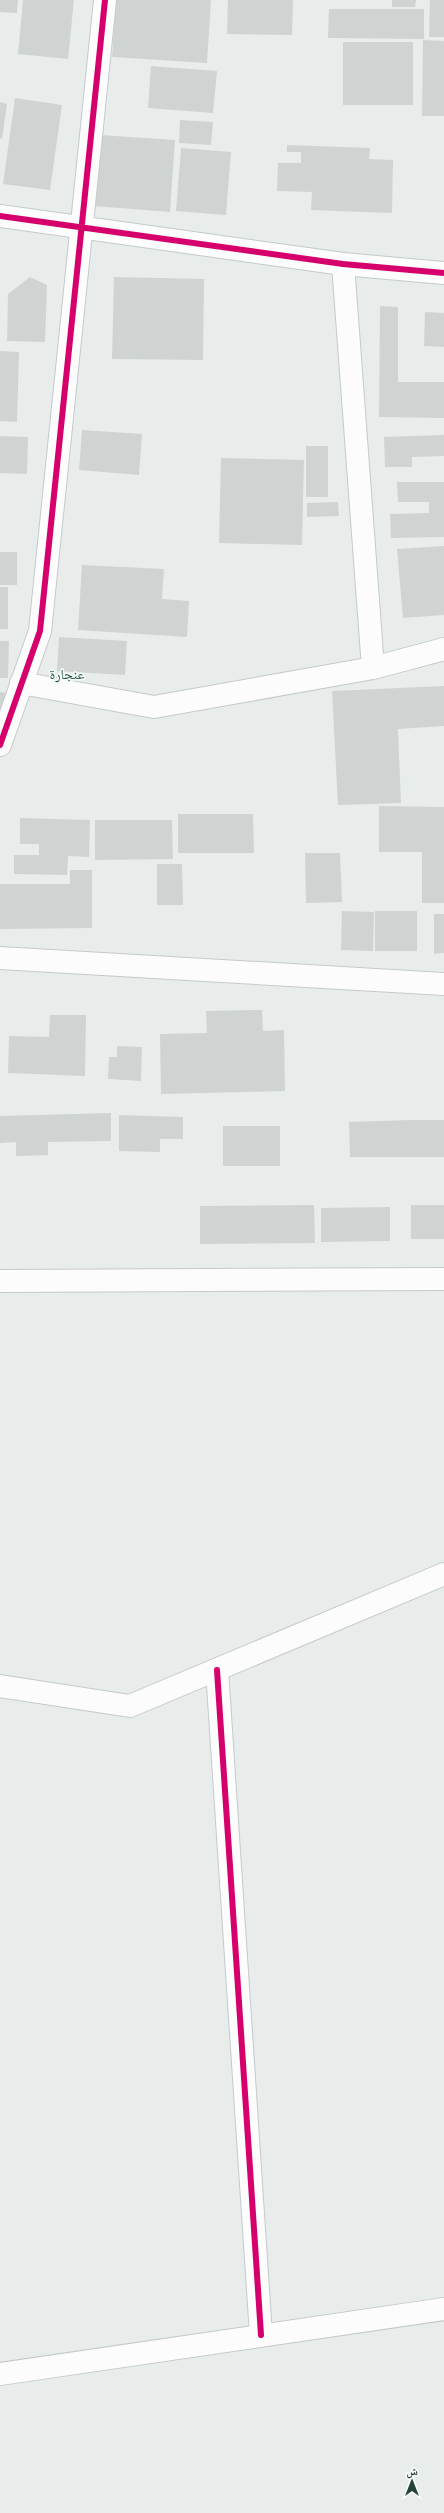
<svg xmlns="http://www.w3.org/2000/svg" width="444" height="2513" font-family="'Fira Sans','Noto Naskh Arabic',sans-serif">
  <rect width="100%" height="100%" fill="#e8edeb"/>
  <path fill="#cfd4d2" d="M0 0H18L17 13 0 12Z
    M23 0H74L68 59 18 54Z
    M116 0H211L207 63 112 57Z
    M228 0H293L292 35 227 34Z
    M392 0H416L415 7H392Z
    M430 0H444V37H429Z
    M329 9H424V39L328 38Z
    M423 40 444 41V116H422Z
    M343 42H413V105H343Z
    M151 66 217 71 213 113 148 108Z
    M15 98 62 105 50 190 3 184Z
    M0 102 7 104 2 139 0 138Z
    M180 120 213 122 211 145 179 143Z
    M100 135 175 140 170 212 94 206Z
    M287 145 370 148 369 159 393 160 392 213 311 210 312 192 277 191 278 163H301V152H287Z
    M181 148 231 152 226 215 176 211Z
    M30 277 47 285 45 342 7 341 8 294Z
    M114 277 204 279 203 360 112 359Z
    M380 306 398 307V382H444V418L379 417Z
    M425 312 444 313V347L424 346Z
    M0 351 19 352 17 422 0 421Z
    M82 430 142 434 139 475 79 470Z
    M444 435V456L412 457V467H385L384 437Z
    M0 436 28 437 27 474 0 473Z
    M306 446H328V497H306Z
    M221 458 304 460 302 545 219 543Z
    M397 482H444V537L391 538 390 514 429 513V502H398Z
    M338 502 339 516 307 517V503Z
    M444 546V615L403 618 397 549Z
    M0 552H17V585H0Z
    M82 565 164 569 162 599 189 601 187 637 78 630Z
    M0 587H8V629H0Z
    M59 637 127 641 125 675 57 671Z
    M0 641H9L8 678H0Z
    M444 686V726L398 729 401 803 338 805 332 691Z
    M0 692 7 693 0 724Z
    M379 806 444 807V903H422V852H379Z
    M178 814H253L254 853H178Z
    M20 818 90 820 89 857 68 856 67 875 14 874V855H39V844H20Z
    M95 820H172L173 859 95 860Z
    M305 853H340L342 902 306 903Z
    M157 864H182L183 905H157Z
    M70 870H92V928L0 929V884H70Z
    M342 911 374 912 373 951 341 950Z
    M375 911H417V951H375Z
    M434 914H444V953L434 954Z
    M262 1010 263 1031 284 1030 285 1091 161 1094 160 1034 207 1033 206 1011Z
    M50 1015H86L85 1076 8 1073 9 1036 49 1037Z
    M117 1046 142 1047 141 1081 108 1079 109 1057H117Z
    M111 1113V1141L48 1142V1155L16 1156V1142L0 1143V1116Z
    M119 1115 183 1117V1139H160V1152L119 1151Z
    M410 1120H444V1157H350L349 1122Z
    M223 1126H280V1166H223Z
    M314 1205 315 1243 200 1244V1206Z
    M411 1205H444V1239H411Z
    M390 1207V1241L321 1242V1208Z"/>
  <g fill="none" stroke-linecap="round" stroke-linejoin="round">
    <g stroke="#c5cac8" stroke-width="24">
      <path id="street" d="M343 264 373 668
        M21 683 154 707 373 668 444 649
        M0 745 40 631 105 0
        M0 958 444 984
        M0 1281 444 1279
        M217 1670 261 2335
        M0 1686 130 1706 444 1574
        M0 2374 444 2309"/>
    </g>
    <g stroke="#c3cbc8" stroke-width="24">
      <path id="secondary" d="M0 216 343 264 444 273"/>
    </g>
    <use href="#street" stroke="#fcfcfc" stroke-width="22"/>
    <use href="#secondary" stroke="#fcfcfc" stroke-width="22"/>
    <g stroke="#f7fbf9" stroke-width="8">
      <path id="cycleway" d="M0 216 343 264 444 273
        M0 745 40 631 105 0
        M217 1670 261 2335"/>
    </g>
    <use href="#cycleway" stroke="#d6006c" stroke-width="6"/>
  </g>
  <g text-anchor="middle" stroke-width="3" stroke-linejoin="round" paint-order="stroke">
    <g font-size="14" fill="#1f5548" stroke="#f7fbf9">
      <text x="67" y="679">عنجارة</text>
    </g>
  </g>
  <g transform="translate(412 2481)" stroke="#f7fbf9" stroke-width="3" paint-order="stroke">
  <path d="M0-3L7 15L0 10L-7 15Z" fill="#24423a"/>
  <text y="-6" font-size="11" font-weight="bold" text-anchor="middle" fill="#24423a">ش</text>
  </g>
</svg>
